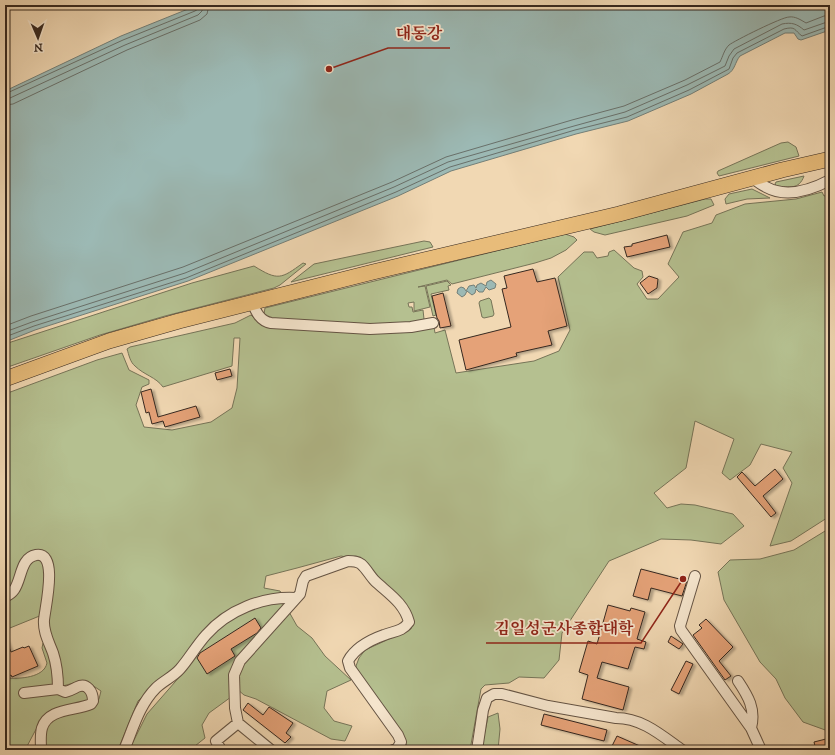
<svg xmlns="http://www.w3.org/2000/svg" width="835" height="755" font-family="'IM FELL DW Pica','Noto Serif KR',serif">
  <defs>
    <filter id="shadow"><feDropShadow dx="3" dy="1.5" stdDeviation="1" flood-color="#0004"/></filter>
  </defs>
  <rect width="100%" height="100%" fill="#f1d8b3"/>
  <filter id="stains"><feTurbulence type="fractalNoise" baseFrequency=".005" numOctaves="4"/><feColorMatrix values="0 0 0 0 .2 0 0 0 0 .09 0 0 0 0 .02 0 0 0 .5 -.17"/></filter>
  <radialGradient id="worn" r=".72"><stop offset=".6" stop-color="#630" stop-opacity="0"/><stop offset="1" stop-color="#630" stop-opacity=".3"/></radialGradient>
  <path fill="#b5c090" stroke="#767458" d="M788 142 796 147 799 156 719 176 717 173 718 171 781 143Z
    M804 176C799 190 789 187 777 186L775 184 776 182Z
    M752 189 770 198 747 199 726 204 725 199 729 194Z
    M822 192 824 196 830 194V516L791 541 770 546 792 483 783 468 792 452 761 444 750 465 730 480 722 473 734 439 695 421 686 468 654 493 667 508 681 504 695 505 733 514 744 526 721 544 691 540 661 539 609 561 562 633 559 660 544 678 519 677 509 683 485 685 481 689 470 750H410L357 673 356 666 359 658 365 650 411 629 413 623 360 560 341 556 297 568 266 576 264 588 280 591 282 594 243 604 183 663 151 688 138 701 118 750H45V732L49 720 93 707 99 699 101 691 89 683 77 682 63 686 46 624 53 566 52 562 48 555 35 552 13 585 9 587 5 586V554L7 545 5 541V394L97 360 122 353 129 370 149 380V384L142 387 136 405 144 427 172 430 211 422 232 408 237 388 240 338H234L232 366 163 387C156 377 144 375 135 366 130 362 129 355 127 349L130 347 235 323 251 315 261 325 270 327H434L435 333 445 330 456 373 534 361 559 351 570 330 558 277 584 252H593L597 258 608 256 609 252 614 250 634 268 642 271 643 277 637 284 647 299H658L679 277 668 264 683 232 712 223 716 215 745 204 796 199Z
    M705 199H711L714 205 687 216 605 235 594 232 590 229Z
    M565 234 574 237 577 240 566 250 551 258 535 263 452 284 447 280 418 287 425 286 430 307 414 311V302L408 303 409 307H412L413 312 423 310 424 319 423 321 374 326 266 318 264 314 265 308Z
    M424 241 430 242 433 247 291 282 314 264Z
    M303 263 306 264 280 285 274 288 165 316 100 335 5 368V344L192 283 254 266C278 281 281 279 303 263Z
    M447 281 451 285 448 286 449 290 431 294 436 315 433 316 426 286Z
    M489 298 491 300 494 314 493 316 484 318 482 317 479 303 480 301Z
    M830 528V736L828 731 803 722 785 698 776 679 760 662 724 600 718 572 730 560 760 559 794 550Z
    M40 559 46 567 42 615 5 630V602L32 560Z
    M285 600 287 604 237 661 231 697 209 713 202 725 205 738 195 746 197 750H129L147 714 182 674 206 638 225 622 245 610Z
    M288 610 297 626 312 638 325 656 351 680 327 691 324 708 334 721 352 726 345 741 331 739 256 699 244 695 237 689 238 676 243 664Z
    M43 643H46L52 655 54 694 68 693 81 689 88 693V701L52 711 42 718 25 750H5V680L7 678C19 679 44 678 47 663L42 648Z
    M498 713 500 729 498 750H481L488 717Z"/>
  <path fill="#9cb9b4" stroke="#737f78" d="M198 5H830V30L801 40 798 39 794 33H785L740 56C735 62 735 70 728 74L691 94 628 121 576 134 451 171 398 196 188 281 35 330 5 342V91L121 36Z
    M491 280 496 284 495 288 489 290 486 287 483 292H479L476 289 475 293 472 295 467 291 465 295 462 297 457 293 458 289 461 287 464 288 466 291 469 286 474 285 476 288 477 285 481 283 486 286 487 282Z"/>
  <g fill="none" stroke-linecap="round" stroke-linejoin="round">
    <path stroke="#69706a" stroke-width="1" d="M5 94 123 40 195 11 198 9V5
      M5 99 10 98 125 45 198 15 202 11 203 5
      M5 105 13 104 127 50 200 20 207 14 209 5
      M5 326 31 316 183 267 392 182 446 157 572 120 624 106 685 80 720 62C723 56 724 50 729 45 734 41 782 17 789 17 795 16 801 20 806 23L824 16 830 15
      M5 332 32 322 185 273 394 187 448 162 574 126 625 112 687 85 725 66 729 56 734 49 782 24C792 22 797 24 804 30L830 21
      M5 337 34 326 186 278 396 192 450 167 575 130 627 117 689 90 729 69 733 58 737 53 784 29C796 26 794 30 802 36L830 26"/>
  </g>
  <path fill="#e5a278" stroke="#36281f" filter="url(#shadow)" d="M667 235 670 247 627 257 624 247 632 246V244Z
    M533 269 537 282 555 278 567 326 548 331 552 345 516 353 517 356 466 370 459 340 511 327 502 289 507 288 504 276Z
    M649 276 658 279 657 288 648 294 640 283Z
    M443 293 451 326 440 328 439 321 437 318 432 296Z
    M230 369 232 376 217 380 215 373Z
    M151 389 158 417 196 406 200 417 165 427 163 421 152 424 149 412 146 413 141 392Z
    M775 469 783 479 763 496 776 513 771 517 737 477 742 472 755 486Z
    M641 569 687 581 682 596 651 588 648 600 633 596Z
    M608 605 630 611 631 608 645 612 637 639 646 642 644 649 635 647 628 669 602 662 597 678 629 687 623 710 582 699 588 675 579 672 588 641 597 644Z
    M255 618 261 628 257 633 231 649 235 656 207 674 197 658 200 653Z
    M706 619 733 647 719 661 731 676 725 680 693 635 702 628 699 625Z
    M671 636 683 644 679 649 668 642Z
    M5 637 11 652 23 647 24 648 29 646 38 666 12 677 11 675 5 678Z
    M686 661 693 664 679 694 671 690Z
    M248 703 263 715 269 707 293 723 286 733 291 737 285 743 243 710Z
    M544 714 607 730 604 741 541 725Z
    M617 736 649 750H610Z
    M830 738V750H816L814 742Z"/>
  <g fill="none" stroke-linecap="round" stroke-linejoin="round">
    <g stroke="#655444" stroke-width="12">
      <path id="minor" d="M752 178C757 181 761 185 766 187 786 198 811 190 830 180
        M252 302C256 312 260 321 271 323L370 329 411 327 433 323
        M695 576 680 626 681 630 751 728 761 750
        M5 597C9 595 12 593 14 590 22 579 20 558 36 555 59 551 45 608 44 620 43 632 49 642 53 653 57 665 58 676 58 689L65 692C70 691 73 689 77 687 87 682 93 692 93 701L91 704C75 711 48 708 42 728 40 735 41 743 41 750
        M738 681C748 696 756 709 751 728
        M24 693 58 689
        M238 723 235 708 234 675 240 661 300 594 303 581 306 576 348 561C353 561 357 561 361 564 366 568 370 576 375 581 389 594 404 603 409 622 402 632 394 631 384 635 370 640 355 648 348 661L350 668 398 735 401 742 397 749 393 750
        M124 750C133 729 139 705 156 688 163 681 173 677 180 669 189 659 196 646 206 635 228 610 263 596 296 598
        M221 750 216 741 238 723 271 750
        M477 750 483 710 487 698 494 694H502L548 706 616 718C642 718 661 735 682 750"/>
    </g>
    <g stroke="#36281f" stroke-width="16">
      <path id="highway" d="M5 379 109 341 179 321 373 272 619 214 782 170 830 159"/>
    </g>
    <use href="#minor" stroke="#f6e6ce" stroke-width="10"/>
    <use href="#highway" stroke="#e8bc7a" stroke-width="15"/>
  </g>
  <path fill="none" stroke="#8f2418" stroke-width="1.5" d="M329 69L388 48H450M683 579L641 643H486"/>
  <g fill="#8f2418" stroke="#f6e6ce" stroke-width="1.5">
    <circle cx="329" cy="69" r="4"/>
    <circle cx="683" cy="579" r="4"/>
  </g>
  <g font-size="16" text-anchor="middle" font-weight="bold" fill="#8f2418" stroke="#f6e6ce" stroke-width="3.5" stroke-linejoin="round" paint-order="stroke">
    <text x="419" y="39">대동강</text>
    <text x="564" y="634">김일성군사종합대학</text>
  </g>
  <rect width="835" height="755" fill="none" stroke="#f1d8b3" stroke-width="20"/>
  <rect x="6" y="6" width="823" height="743" fill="none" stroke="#36281f" stroke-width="2"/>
  <rect x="10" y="10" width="815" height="735" fill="none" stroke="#36281f"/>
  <g transform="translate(38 38) rotate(178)" stroke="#f6e6ce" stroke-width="3" paint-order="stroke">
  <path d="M0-3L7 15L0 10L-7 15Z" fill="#36281f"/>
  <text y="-6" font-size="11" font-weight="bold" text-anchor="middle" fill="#36281f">N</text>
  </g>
  <rect width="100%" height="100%" filter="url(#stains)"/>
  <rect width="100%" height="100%" fill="url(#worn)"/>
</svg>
